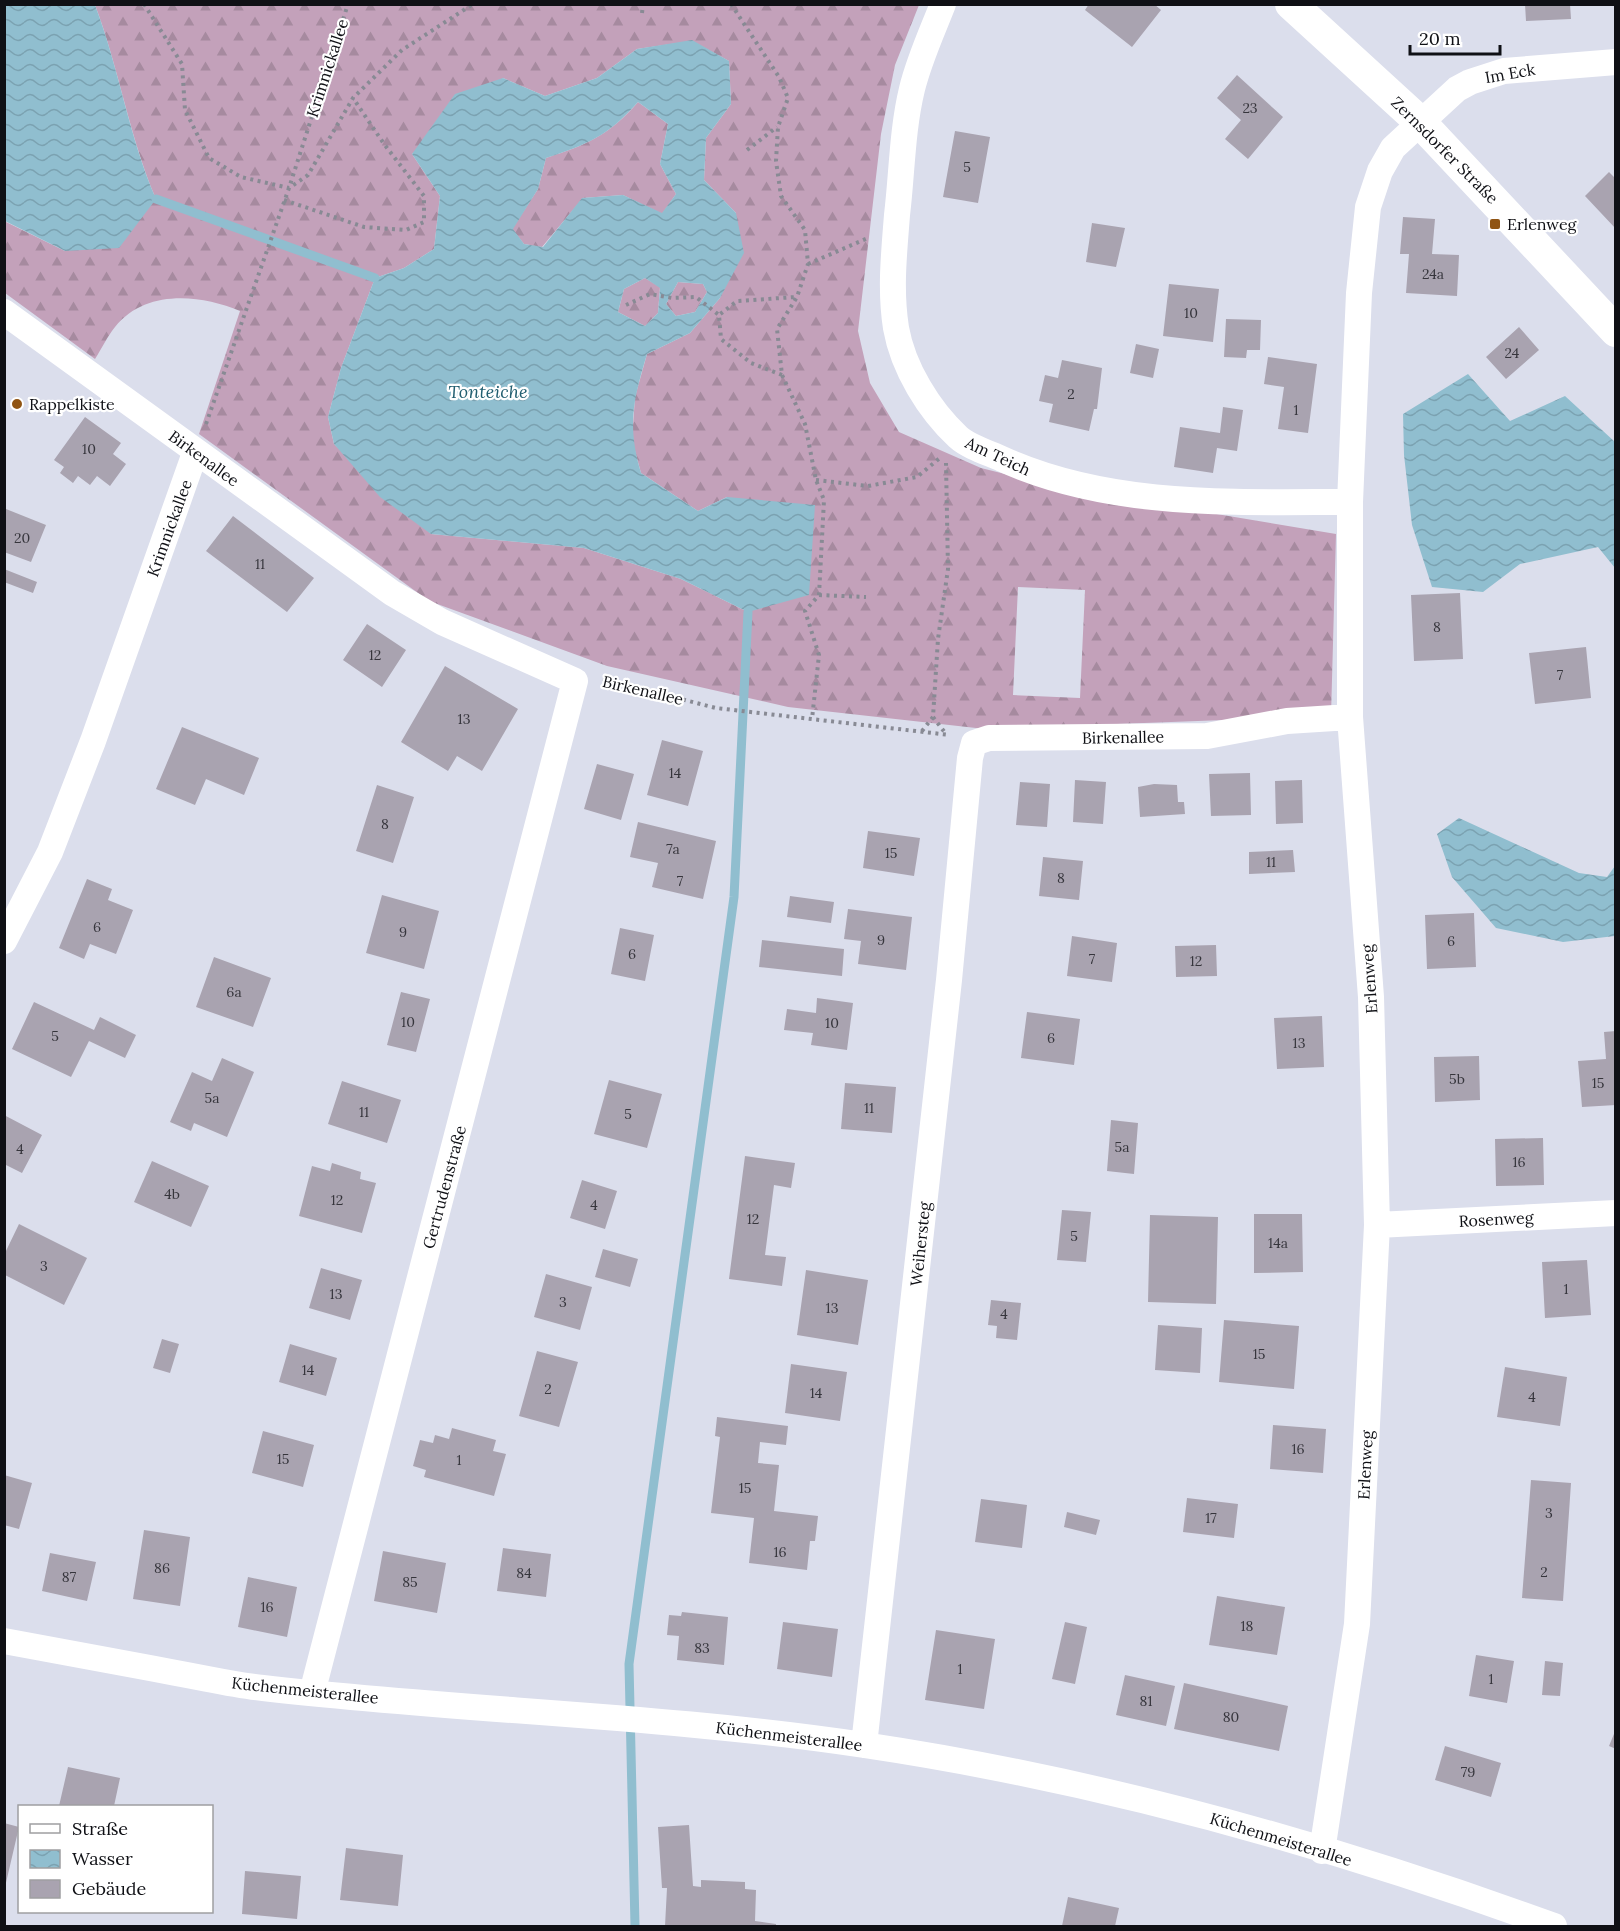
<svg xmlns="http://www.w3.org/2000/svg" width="1620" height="1931" font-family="Lora,serif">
  <defs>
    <pattern id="forest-firs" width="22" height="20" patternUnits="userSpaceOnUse" patternTransform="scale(1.5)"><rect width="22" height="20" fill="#c3a1ba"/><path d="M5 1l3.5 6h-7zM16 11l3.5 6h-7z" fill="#a68a9f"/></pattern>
    <pattern id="water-waves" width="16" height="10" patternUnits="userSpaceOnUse" patternTransform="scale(1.5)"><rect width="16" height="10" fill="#90becf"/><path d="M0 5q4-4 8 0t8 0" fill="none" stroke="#7ba2b1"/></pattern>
  </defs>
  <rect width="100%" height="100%" fill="#dbdeec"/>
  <path fill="url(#forest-firs)" fill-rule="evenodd" d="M95 5H919L895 65 881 134 858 331 870 383 899 432 981 468 1061 488 1336 534 1331 716 985 729 788 707 607 666 429 601 199 434 240 311C200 294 145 289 115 327 107 337 102 348 95 359L5 293 4 221 65 251 156 199C129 136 119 68 95 5ZM692 41 729 61 731 104 706 138 704 180 736 213 720 298 690 333 647 354 635 397 632 440 641 473 698 511 727 497 748 612 681 579 584 548 431 534 334 444 328 417 341 368 375 278 404 268 434 249 440 196 412 154 503 78 545 96 597 78 637 49ZM1018 587 1085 590 1080 698 1013 695Z
    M638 102 668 124 660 164 676 194 662 214 623 195 583 198 542 247 524 244 512 229 538 189 546 158C586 145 610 135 638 102Z
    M645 278 660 287 658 313 645 326 618 312 624 289Z
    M678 282 703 284 707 292 695 312 676 316 666 304Z"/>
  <path fill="url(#water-waves)" fill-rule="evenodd" d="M4 5H95C119 68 129 137 156 199L119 248 65 251 5 221Z
    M692 40 729 61 731 104 706 138 704 180 736 213 744 253 720 298 690 333 647 354C633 401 627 425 641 473L698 511 727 497 815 505 809 595 748 612 681 579 584 548 431 534 380 497 334 444 328 417 341 368 375 278 404 268 434 249 440 196 412 154 455 94 503 78 545 96 597 78 637 49ZM638 102 668 124 660 164 676 194 662 213 623 195 582 198 543 247 524 244 513 229 538 189 546 158C588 144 608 136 638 102ZM645 278 660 288 658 313 645 326 618 312 624 289ZM678 282 703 284 707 292 695 312 676 316 666 304Z
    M1468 374 1510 421 1565 396 1615 442V568L1598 547 1520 564 1483 592 1432 587 1412 525 1404 455 1403 414Z
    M1459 818 1579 873 1607 877 1615 866V936L1563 942 1496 928 1452 877 1437 834Z"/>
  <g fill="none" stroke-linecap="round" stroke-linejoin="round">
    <path stroke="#90becf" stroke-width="9" d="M156 199 375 278
      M635 1926 629 1664 734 897 748 612"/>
  </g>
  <path fill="#a9a3b0" d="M1089 4H1154L1161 10 1132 47 1085 10Z
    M1525 4H1570L1571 19 1526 21Z
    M1237 75 1283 117 1248 159 1225 139 1241 120 1217 98Z
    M955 131 990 137 978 203 943 197Z
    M1609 172 1616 179V229L1585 196Z
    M1403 217 1435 219 1432 254 1459 255 1457 296 1406 293 1409 254H1400Z
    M1092 223 1125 228 1116 267 1086 262Z
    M1169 284 1219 289 1213 342 1163 336Z
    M1226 319 1261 320 1260 350H1247L1246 358 1224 357Z
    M1519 327 1539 350 1506 379 1486 357Z
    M1136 344 1159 349 1153 378 1130 373Z
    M1268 357 1317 364 1308 433 1278 429 1284 387 1264 384Z
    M1062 360 1102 368 1097 409H1094L1089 431 1049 422 1053 404 1039 401 1045 375 1058 378Z
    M1223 407 1243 410 1237 451 1217 448 1213 473 1174 467 1180 427 1220 433Z
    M85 417 121 443 113 454 126 464 110 486 97 476 90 485 78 476 73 483 60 473 64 467 54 460Z
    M6 509 46 525 31 562 4 552Z
    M233 516 314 578 287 612 206 551Z
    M4 569 37 582 33 593 4 582Z
    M1460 593 1463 659 1414 661 1411 595Z
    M367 624 406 650 382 687 343 660Z
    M1586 647 1591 698 1535 704 1529 653Z
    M445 666 518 709 482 771 457 756 448 771 401 742Z
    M182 727 259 758 244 795 206 779 195 805 156 789Z
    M662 740 703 751 688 806 647 795Z
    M597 764 634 774 621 820 584 809Z
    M1250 773 1251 815 1211 816 1209 774Z
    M1075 780 1106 782 1103 824 1073 822Z
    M1302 780 1303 823 1276 824 1275 781Z
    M1020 782 1050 784 1047 827 1016 825Z
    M1154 784 1177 785 1178 802H1184L1185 814 1140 817 1138 787Z
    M377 785 414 797 393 863 356 851Z
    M638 822 716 841 703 899 652 887 658 863 630 857Z
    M868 831 920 838 914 876 863 868Z
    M1293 850 1295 872 1249 874V852Z
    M1043 857 1083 861 1079 900 1039 896Z
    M87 879 112 889 108 900 133 910 116 954 90 944 84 959 59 948Z
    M382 895 439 911 424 969 366 953Z
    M790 896 834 902 831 923 787 917Z
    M848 909 912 917 906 970 858 964 861 941 844 939Z
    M1474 913 1476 967 1427 969 1425 915Z
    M620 928 654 935 645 981 611 974Z
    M1072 936 1117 943 1112 982 1067 976Z
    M762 940 844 949 842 976 759 967Z
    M1216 945 1217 976 1176 977 1175 946Z
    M214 957 271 978 253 1027 196 1007Z
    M401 992 430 999 416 1052 387 1045Z
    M817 998 853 1003 847 1050 811 1045 813 1033 784 1030 787 1009 816 1013Z
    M34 1002 94 1030 100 1017 136 1035 125 1058 89 1041 71 1077 12 1049Z
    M1027 1012 1080 1019 1074 1065 1021 1058Z
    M1322 1016 1324 1067 1277 1069 1274 1018Z
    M1616 1031V1105L1582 1107 1578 1061 1606 1059 1604 1032Z
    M1479 1056 1480 1100 1435 1102 1434 1057Z
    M222 1058 254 1072 227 1137 194 1123 191 1131 170 1122 192 1072 212 1081Z
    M609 1080 662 1094 647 1148 594 1134Z
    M342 1081 401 1100 387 1143 328 1124Z
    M845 1083 896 1087 892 1133 841 1129Z
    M4 1115 42 1135 22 1173 4 1164Z
    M1111 1120 1138 1123 1134 1174 1107 1171Z
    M1543 1138 1544 1185 1496 1186 1495 1139Z
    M745 1156 795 1163 791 1188 774 1185 765 1255 786 1257 782 1286 729 1279Z
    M152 1161 209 1186 191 1227 134 1202Z
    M332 1163 361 1172 360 1179 376 1183 362 1233 299 1216 312 1166 330 1171Z
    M582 1180 617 1191 605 1229 570 1218Z
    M1062 1210 1091 1212 1086 1262 1057 1260Z
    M1254 1214H1302L1303 1272 1254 1273Z
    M1150 1215 1218 1217 1216 1304 1148 1302Z
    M19 1224 87 1258 64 1305 5 1275V1253Z
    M603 1249 638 1259 630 1287 595 1277Z
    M1587 1260 1591 1315 1545 1318 1542 1262Z
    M321 1268 362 1280 350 1320 309 1308Z
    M806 1270 868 1280 858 1345 797 1335Z
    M546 1274 592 1287 580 1330 534 1317Z
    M991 1300 1021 1303 1017 1340 996 1338 997 1326 988 1325Z
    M1224 1320 1299 1326 1294 1389 1219 1382Z
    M1158 1325 1202 1328 1200 1373 1155 1370Z
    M162 1339 179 1344 170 1373 153 1368Z
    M290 1344 337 1358 326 1396 279 1382Z
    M537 1351 578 1362 559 1427 519 1416Z
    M791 1364 847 1372 840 1421 785 1413Z
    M1505 1367 1567 1377 1560 1426 1497 1417Z
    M717 1417 788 1426 786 1445 760 1442 758 1463 779 1465 774 1511 818 1516 815 1541H810L807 1570 749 1563 754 1518 711 1513 720 1437 715 1436Z
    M1273 1425 1326 1429 1323 1473 1270 1469Z
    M452 1428 496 1440 493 1451 506 1454 494 1496 424 1477 426 1470 413 1466 420 1440 433 1443 435 1435 449 1439Z
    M263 1431 314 1445 303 1487 252 1473Z
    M4 1475 32 1483 19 1529 4 1525Z
    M1531 1480 1571 1483 1563 1601 1522 1598Z
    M1187 1498 1238 1504 1234 1538 1183 1532Z
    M981 1499 1027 1505 1022 1548 975 1542Z
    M1067 1512 1100 1520 1096 1535 1064 1527Z
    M144 1530 190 1537 180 1606 133 1599Z
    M503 1548 551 1554 546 1597 497 1591Z
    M383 1551 446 1563 437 1613 374 1601Z
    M50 1553 96 1562 87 1601 42 1591Z
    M248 1577 297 1587 287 1637 238 1627Z
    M1217 1596 1285 1607 1277 1655 1209 1645Z
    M682 1612 728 1617 724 1665 677 1660 679 1636 667 1635 669 1615 681 1616Z
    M783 1622 838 1629 832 1677 777 1669Z
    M1065 1622 1087 1627 1075 1684 1052 1679Z
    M936 1630 995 1639 984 1709 925 1700Z
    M1476 1655 1514 1661 1507 1703 1469 1696Z
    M1545 1661 1563 1663 1560 1696 1542 1695Z
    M1125 1675 1175 1686 1166 1726 1116 1715Z
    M1184 1683 1288 1706 1279 1751 1174 1729Z
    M1616 1729V1749L1609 1746Z
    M1445 1746 1501 1763 1491 1797 1435 1780Z
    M68 1767 120 1778 114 1806H59Z
    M4 1823 19 1827 5 1887H4Z
    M689 1825 693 1886 701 1887V1880L745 1882V1889L756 1890 755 1921 776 1924V1926H665L667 1888H662L658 1827Z
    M346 1848 403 1855 398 1906 340 1900Z
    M245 1871 301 1876 297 1919 242 1914Z
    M1068 1897 1119 1908 1115 1926H1062Z"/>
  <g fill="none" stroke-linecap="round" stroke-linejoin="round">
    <path stroke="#888a94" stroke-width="4" stroke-dasharray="3 4.5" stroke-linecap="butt" d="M144 4 182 64 185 110 209 158 241 177 289 188 308 175 353 98 402 50 473 4
      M731 4 779 77 788 98 778 127 776 161 781 196 805 230 808 264 797 297 777 329 782 375 805 424 816 480 824 500 819 595 805 611 819 655 812 719
      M642 13 643 4
      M747 150 777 127
      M284 200 364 227 406 230 424 222V196L384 144 353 98
      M808 264 868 238
      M626 305 650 294 672 298 696 297 719 315
      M782 375 751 363 721 339 719 315 737 301 796 297
      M206 424 289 188 348 4
      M816 480 868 486 917 477 941 457
      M819 595 866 597
      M603 679 716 708 950 735
      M933 717 946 734
      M922 731 933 717 938 639 948 569 946 463"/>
    <path stroke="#fff" stroke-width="26" d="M943 4C932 32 919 60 912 89 902 130 902 174 897 215 894 254 890 290 896 328 903 368 929 410 958 437 969 447 989 453 1002 459 1111 508 1233 502 1350 502
      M4 312 392 593 442 622 575 681 312 1693
      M4 941 50 852 93 741 195 453
      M1377 1225 1616 1213
      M4 1641C62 1652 119 1662 176 1673 205 1678 234 1685 263 1688 463 1711 664 1715 864 1745 1099 1780 1331 1845 1554 1926
      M864 1745 949 980 970 758 974 743 989 738 1207 736 1287 721 1350 717
      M1322 1851 1357 1624 1377 1225 1371 997 1350 717V502L1359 293 1368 207 1380 171 1393 148 1457 89 1470 82 1504 71 1616 62"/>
    <path stroke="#fff" stroke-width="32" d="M1291 4 1419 121 1616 331"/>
  </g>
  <g fill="#905413" stroke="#fff" stroke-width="2">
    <rect x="1489" y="218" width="12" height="12" rx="3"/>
    <circle cx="17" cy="404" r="6"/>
  </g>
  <g text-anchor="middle" stroke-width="4.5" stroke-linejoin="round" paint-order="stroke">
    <g font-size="14" fill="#36353c">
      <text x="1250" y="113">23</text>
      <text x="967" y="172">5</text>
      <text x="1433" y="279">24a</text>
      <text x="1191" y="318">10</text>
      <text x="1512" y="358">24</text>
      <text x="1071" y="399">2</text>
      <text x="1296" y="415">1</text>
      <text x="89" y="454">10</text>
      <text x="22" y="543">20</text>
      <text x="260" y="569">11</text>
      <text x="1437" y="632">8</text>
      <text x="375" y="660">12</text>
      <text x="1560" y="680">7</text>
      <text x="464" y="724">13</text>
      <text x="675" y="778">14</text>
      <text x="385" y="829">8</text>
      <text x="673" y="854">7a</text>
      <text x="891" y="858">15</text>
      <text x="1271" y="867">11</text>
      <text x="1061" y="883">8</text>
      <text x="680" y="886">7</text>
      <text x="97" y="932">6</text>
      <text x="403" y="937">9</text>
      <text x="881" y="945">9</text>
      <text x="1451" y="946">6</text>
      <text x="632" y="959">6</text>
      <text x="1092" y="964">7</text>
      <text x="1196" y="966">12</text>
      <text x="234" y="997">6a</text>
      <text x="408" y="1027">10</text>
      <text x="832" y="1028">10</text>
      <text x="55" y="1041">5</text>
      <text x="1051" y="1043">6</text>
      <text x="1299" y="1048">13</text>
      <text x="1457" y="1084">5b</text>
      <text x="1598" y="1088">15</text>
      <text x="212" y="1103">5a</text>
      <text x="869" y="1113">11</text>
      <text x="364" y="1117">11</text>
      <text x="628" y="1119">5</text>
      <text x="1122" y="1152">5a</text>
      <text x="20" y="1154">4</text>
      <text x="1519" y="1167">16</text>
      <text x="172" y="1199">4b</text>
      <text x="337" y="1205">12</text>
      <text x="594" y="1210">4</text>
      <text x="753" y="1224">12</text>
      <text x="1074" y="1241">5</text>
      <text x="1278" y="1248">14a</text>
      <text x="44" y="1271">3</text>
      <text x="1566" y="1294">1</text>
      <text x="336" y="1299">13</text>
      <text x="563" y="1307">3</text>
      <text x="832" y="1313">13</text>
      <text x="1004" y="1319">4</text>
      <text x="1259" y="1359">15</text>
      <text x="308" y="1375">14</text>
      <text x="548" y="1394">2</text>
      <text x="816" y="1398">14</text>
      <text x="1532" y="1402">4</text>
      <text x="1298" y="1454">16</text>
      <text x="283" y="1464">15</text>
      <text x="459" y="1465">1</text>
      <text x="745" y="1493">15</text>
      <text x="1549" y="1518">3</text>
      <text x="1211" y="1523">17</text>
      <text x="780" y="1557">16</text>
      <text x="162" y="1573">86</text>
      <text x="1544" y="1577">2</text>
      <text x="524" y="1578">84</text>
      <text x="69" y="1582">87</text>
      <text x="410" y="1587">85</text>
      <text x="267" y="1612">16</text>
      <text x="1247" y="1631">18</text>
      <text x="702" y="1653">83</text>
      <text x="960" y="1674">1</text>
      <text x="1491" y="1684">1</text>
      <text x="1146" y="1706">81</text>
      <text x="1231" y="1722">80</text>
      <text x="1468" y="1777">79</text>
    </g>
    <g font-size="16" fill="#0f1015" stroke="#fff">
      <text transform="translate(327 68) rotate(-72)" y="6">Krimnickallee</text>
      <text transform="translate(1510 73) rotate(-10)" y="6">Im Eck</text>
      <text transform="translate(1445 150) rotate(45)" y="6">Zernsdorfer Straße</text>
      <text transform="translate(998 456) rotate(25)" y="6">Am Teich</text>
      <text transform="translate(204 458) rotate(36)" y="6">Birkenallee</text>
      <text transform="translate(169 528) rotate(-70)" y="6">Krimnickallee</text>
      <text transform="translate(643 690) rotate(13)" y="6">Birkenallee</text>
      <text transform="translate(1123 737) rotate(-1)" y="6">Birkenallee</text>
      <text transform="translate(1369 979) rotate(-94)" y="6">Erlenweg</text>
      <text transform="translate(444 1187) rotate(-75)" y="6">Gertrudenstraße</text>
      <text transform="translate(1496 1219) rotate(-3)" y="6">Rosenweg</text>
      <text transform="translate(920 1244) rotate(-84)" y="6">Weihersteg</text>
      <text transform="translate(1365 1465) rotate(-87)" y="6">Erlenweg</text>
      <text transform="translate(305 1690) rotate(6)" y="6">Küchenmeisterallee</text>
      <text transform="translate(789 1736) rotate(7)" y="6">Küchenmeisterallee</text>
      <text transform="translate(1281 1839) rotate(17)" y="6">Küchenmeisterallee</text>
    </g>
    <g font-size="16" fill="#0f1015" stroke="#fff" text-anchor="start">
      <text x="1507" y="230">Erlenweg</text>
      <text x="29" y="410">Rappelkiste</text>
    </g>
    <g font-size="18" font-style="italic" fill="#215e70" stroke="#fff">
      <text x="488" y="398">Tonteiche</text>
    </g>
  </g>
  <rect width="1620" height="1931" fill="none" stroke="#0f1015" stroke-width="12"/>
  <rect x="18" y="1805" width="195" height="108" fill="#ffffff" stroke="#9f9fa1" stroke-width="1.5"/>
  <rect x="30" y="1824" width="30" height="9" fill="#ffffff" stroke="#9f9fa1" stroke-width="1.5"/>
  <text x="72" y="1835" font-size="18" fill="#0f1015">Straße</text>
  <rect x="30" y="1850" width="30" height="18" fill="url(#water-waves)" stroke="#9f9fa1" stroke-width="1.5"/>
  <text x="72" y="1865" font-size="18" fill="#0f1015">Wasser</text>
  <rect x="30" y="1880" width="30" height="18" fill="#a9a3b0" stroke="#9f9fa1" stroke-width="1.5"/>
  <text x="72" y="1895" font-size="18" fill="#0f1015">Gebäude</text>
  <path d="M1410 45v9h90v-9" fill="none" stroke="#0f1015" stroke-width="3"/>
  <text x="1419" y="45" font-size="18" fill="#0f1015" stroke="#ffffff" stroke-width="4.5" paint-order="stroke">20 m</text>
</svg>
